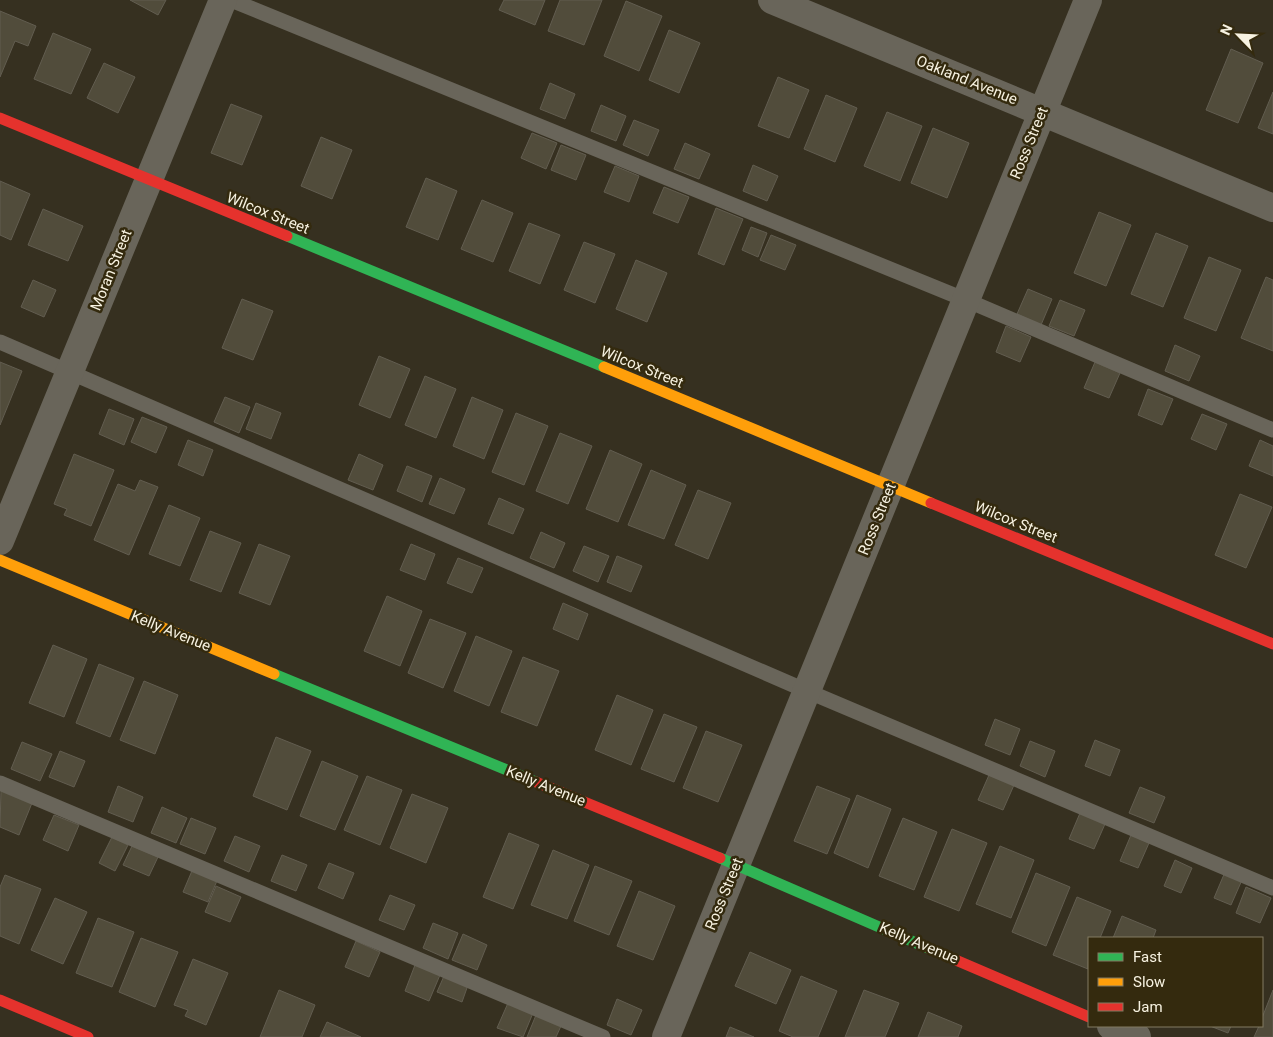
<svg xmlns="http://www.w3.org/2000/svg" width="1273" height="1037" font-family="Roboto,sans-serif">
  <rect width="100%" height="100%" fill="#363020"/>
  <path fill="#514c3b" stroke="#625d50" d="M130 0H166L158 15Z
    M504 0H545L535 25 499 10Z
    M560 0H602L584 45 548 31Z
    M626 1 662 16 639 71 604 56Z
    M0 11 36 26 28 46 15 41 0 77Z
    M669 30 700 43 679 93 649 80Z
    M53 33 91 49 71 94 34 79Z
    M1231 49 1263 63 1238 123 1206 110Z
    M104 63 135 77 118 113 87 98Z
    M778 77 809 90 789 138 758 126Z
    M550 83 575 94 565 119 540 109Z
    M1273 92V134L1258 128Z
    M826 95 857 108 835 162 804 149Z
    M231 104 262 116 242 165 211 153Z
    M601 105 626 116 616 141 591 131Z
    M887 112 922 126 900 181 864 166Z
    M634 120 659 130 648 156 623 145Z
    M933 128 969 143 947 198 911 183Z
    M532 133 557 143 546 169 521 158Z
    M321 137 352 150 332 199 301 186Z
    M685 143 710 154 699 179 674 169Z
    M561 145 586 155 576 180 551 170Z
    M753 165 778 176 767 201 743 191Z
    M615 166 639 176 629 202 604 192Z
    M426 178 457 191 438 240 406 227Z
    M0 181 30 194 11 240 0 235Z
    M664 187 689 197 678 223 653 213Z
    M482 200 513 213 493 262 461 249Z
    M716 208 743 219 724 265 698 254Z
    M43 209 83 226 68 261 28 245Z
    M1099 212 1131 225 1106 286 1074 273Z
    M529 223 560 235 540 284 509 271Z
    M751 227 767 233 758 257 742 250Z
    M1156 233 1188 246 1163 307 1131 294Z
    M771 235 796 245 785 270 760 260Z
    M584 242 615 254 595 303 564 290Z
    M1209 257 1241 270 1216 331 1184 318Z
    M636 260 667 273 647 322 616 309Z
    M1266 277 1273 280V351L1241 338Z
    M33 280 56 290 44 317 21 307Z
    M1028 289 1052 299 1041 325 1017 314Z
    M242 299 273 311 253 360 222 348Z
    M1060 300 1085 310 1074 336 1049 326Z
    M1006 326 1031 337 1020 362 996 352Z
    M1175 345 1200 356 1189 381 1165 371Z
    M379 356 410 369 390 418 359 405Z
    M0 362 22 371 0 425Z
    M1095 362 1120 373 1109 398 1084 388Z
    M425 376 456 389 436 438 405 425Z
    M1148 389 1173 399 1162 425 1138 415Z
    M225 397 250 407 239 433 214 422Z
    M472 397 503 410 484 459 453 446Z
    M256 403 281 413 271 439 246 429Z
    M109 409 134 419 124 445 99 434Z
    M516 413 548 426 524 485 492 472Z
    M1202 414 1227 424 1216 450 1191 439Z
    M142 417 167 427 156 453 131 442Z
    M560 433 592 446 568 504 536 491Z
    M188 440 213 450 203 476 178 465Z
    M1260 440 1273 446V476L1249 466Z
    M610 450 642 464 618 522 586 509Z
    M74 454 114 470 91 526 64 515 67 509 54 504Z
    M359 454 383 465 373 490 348 480Z
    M407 466 432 476 422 502 397 491Z
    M651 470 686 485 664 539 628 525Z
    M440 478 465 489 454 514 429 504Z
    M140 480 158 487 129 555 94 540 118 484 135 491Z
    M698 490 731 503 708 559 675 545Z
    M1240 494 1272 507 1246 568 1215 555Z
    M499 498 524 509 513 534 488 524Z
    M169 505 200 518 180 566 149 554Z
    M210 531 241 543 221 592 190 580Z
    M541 532 565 543 554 568 530 558Z
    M259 544 290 556 270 605 239 593Z
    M411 544 435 554 425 580 400 570Z
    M584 546 609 556 598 582 573 571Z
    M617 556 642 566 631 592 607 582Z
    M458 558 483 568 472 593 447 583Z
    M387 596 422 611 400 666 364 651Z
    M563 603 588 614 578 640 553 629Z
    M430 619 466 633 443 688 408 673Z
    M476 636 512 651 489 706 454 691Z
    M53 645 87 659 64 717 29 703Z
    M523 657 559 671 537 726 501 712Z
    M99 664 134 678 110 737 76 723Z
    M144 681 178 695 155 754 120 740Z
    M617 695 653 710 631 765 595 750Z
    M664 714 697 727 674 782 641 769Z
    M995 719 1020 729 1010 755 985 745Z
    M706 731 742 745 718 802 683 788Z
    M276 737 311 751 287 810 253 796Z
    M1095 740 1120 750 1110 776 1085 766Z
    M1030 741 1055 751 1045 777 1020 766Z
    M22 742 52 754 40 781 11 769Z
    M60 751 85 761 74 787 49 777Z
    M322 761 358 776 335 830 300 816Z
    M989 775 1014 785 1003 810 978 800Z
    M367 776 402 790 380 845 344 830Z
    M118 786 143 797 133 822 108 812Z
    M817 786 850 799 827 854 794 841Z
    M1140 787 1165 797 1154 823 1129 813Z
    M1 790 32 803 19 835 0 827Z
    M412 794 448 808 426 863 390 848Z
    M857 795 891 809 868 868 834 853Z
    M162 807 187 818 176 843 151 833Z
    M1080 813 1105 824 1094 849 1069 839Z
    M54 815 79 825 68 851 43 840Z
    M191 818 216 828 205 854 180 844Z
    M903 818 937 832 914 890 879 876Z
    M952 829 987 843 959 911 924 897Z
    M509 833 539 845 513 909 483 897Z
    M1131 835 1149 843 1138 868 1120 861Z
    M235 836 260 846 249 872 224 861Z
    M112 837 128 845 115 871 99 863Z
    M132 846 158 857 149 876 123 865Z
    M1000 846 1034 860 1011 918 976 904Z
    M553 850 589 865 567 919 531 905Z
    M282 855 307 865 296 891 271 881Z
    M1175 860 1192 868 1181 893 1164 886Z
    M329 863 354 873 343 899 318 888Z
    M194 866 219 876 208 902 183 892Z
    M595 866 632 881 609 935 574 921Z
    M1225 872 1242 880 1231 905 1214 898Z
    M1036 873 1070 887 1046 946 1012 932Z
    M5 875 41 889 19 944 0 936V887Z
    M216 886 241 897 230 922 205 912Z
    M1246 887 1271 898 1260 923 1236 913Z
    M639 891 675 906 653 960 617 946Z
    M390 895 415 905 404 930 379 920Z
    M1077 897 1111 911 1100 938H1089L1088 969 1053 955Z
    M55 898 87 912 63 964 31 950Z
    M1122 916 1156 930 1153 938H1113Z
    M98 918 134 932 112 987 76 973Z
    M433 923 458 933 448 959 423 948Z
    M463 934 487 945 477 970 452 960Z
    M141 938 178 952 155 1007 119 992Z
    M356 941 380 952 369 977 345 967Z
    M750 952 791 970 776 1004 735 986Z
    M193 959 228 973 206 1025 185 1016 188 1010 174 1005Z
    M415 965 440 975 429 1001 405 991Z
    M444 976 468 985 462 1002 437 992Z
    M801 976 837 991 818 1037H793L779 1031Z
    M279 990 315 1005 302 1037H260Z
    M864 990 899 1003 885 1037H845Z
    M1273 990V1037H1254L1259 1026H1262V1018Z
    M617 999 642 1010 631 1035 607 1025Z
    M508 1003 533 1013 523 1037 497 1028Z
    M928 1012 962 1026 958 1037H918Z
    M536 1015 561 1026 556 1037H527Z
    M327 1022 361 1037H320Z
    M1210 1026H1231L1228 1033Z
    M730 1027 754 1037H726Z"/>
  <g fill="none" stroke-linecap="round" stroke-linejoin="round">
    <path stroke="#69655a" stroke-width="15" d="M231 0 966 300 1273 430
      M0 342 807 691 1273 888
      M0 783 603 1037"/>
    <path stroke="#69655a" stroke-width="28" d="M772 0 1273 208
      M0 541 223 0
      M1111 1026 1137 1037
      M666 1037 1088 0"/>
    <path stroke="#30b455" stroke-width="11" d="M287 236 604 367
      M274 674 536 782
      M720 858 930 949"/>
    <path stroke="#ff9f0a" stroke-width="11" d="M604 367 931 503
      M0 560 274 674"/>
    <path stroke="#e5322d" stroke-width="11" d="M0 118 287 236
      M931 503 1273 644
      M536 782 720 858
      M930 949 1089 1017
      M0 1000 88 1037"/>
  </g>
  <g text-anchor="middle" stroke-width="5" stroke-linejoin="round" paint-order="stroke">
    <g font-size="15" fill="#f7f2e1" stroke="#342a0e">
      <text transform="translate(967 80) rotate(22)" y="5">Oakland Avenue</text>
      <text transform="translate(1029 143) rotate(-68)" y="5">Ross Street</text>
      <text transform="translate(268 213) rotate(22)" y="5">Wilcox Street</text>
      <text transform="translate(111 270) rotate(-68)" y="5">Moran Street</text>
      <text transform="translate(642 367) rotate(22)" y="5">Wilcox Street</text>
      <text transform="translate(877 519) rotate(-68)" y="5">Ross Street</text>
      <text transform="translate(1016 522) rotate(22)" y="5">Wilcox Street</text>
      <text transform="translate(171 631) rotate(22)" y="5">Kelly Avenue</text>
      <text transform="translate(546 786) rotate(22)" y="5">Kelly Avenue</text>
      <text transform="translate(724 894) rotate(-68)" y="5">Ross Street</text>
      <text transform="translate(919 943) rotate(23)" y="5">Kelly Avenue</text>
    </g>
  </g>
  <rect x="1088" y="937" width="175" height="90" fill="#342a0e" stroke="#827a62"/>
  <rect x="1098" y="953" width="25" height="8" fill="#30b455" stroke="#827a62"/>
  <text x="1133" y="962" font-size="15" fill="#f7f2e1">Fast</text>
  <rect x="1098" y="978" width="25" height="8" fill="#ff9f0a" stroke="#827a62"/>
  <text x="1133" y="987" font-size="15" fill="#f7f2e1">Slow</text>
  <rect x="1098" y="1003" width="25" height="8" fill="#e5322d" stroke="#827a62"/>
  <text x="1133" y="1012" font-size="15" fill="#f7f2e1">Jam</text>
  <g transform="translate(1238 35) rotate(294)" stroke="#342a0e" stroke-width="4" paint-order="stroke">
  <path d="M0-4L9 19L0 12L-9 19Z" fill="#f7f2e1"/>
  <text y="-8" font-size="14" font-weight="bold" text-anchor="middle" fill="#f7f2e1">N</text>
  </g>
</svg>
